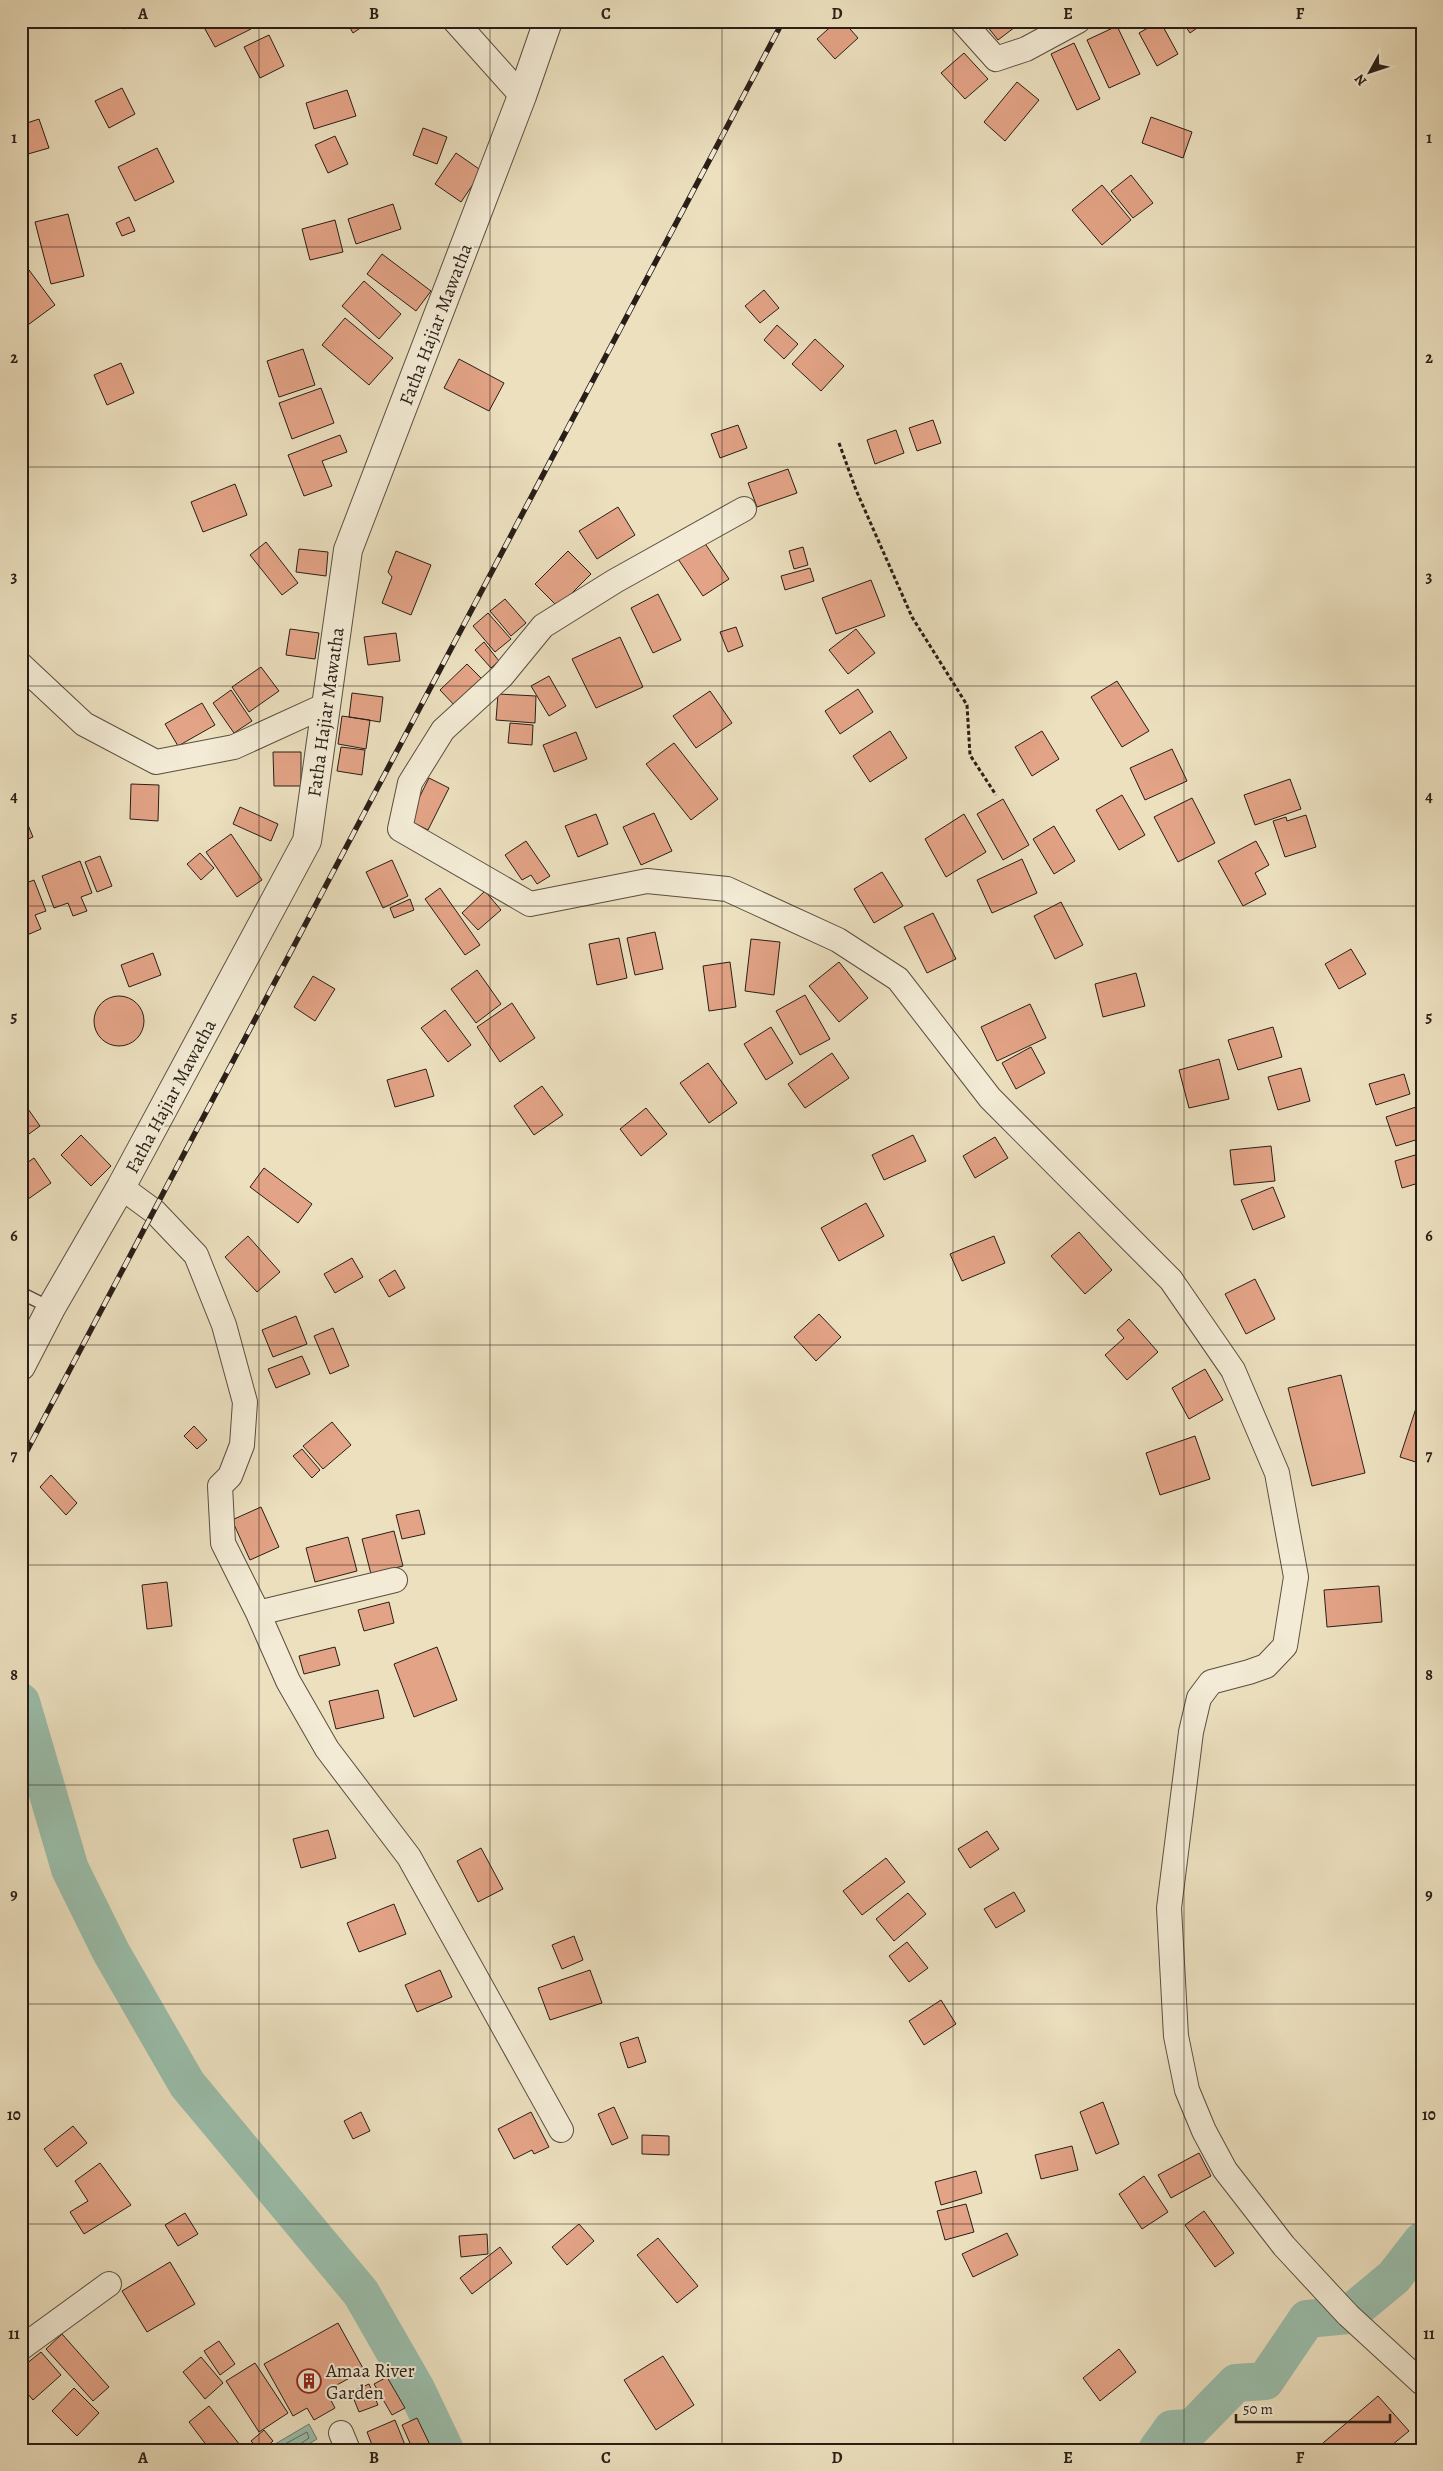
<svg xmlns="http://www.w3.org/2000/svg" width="1443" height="2471" font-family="Alegreya,serif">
  <rect width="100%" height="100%" fill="#ece0bf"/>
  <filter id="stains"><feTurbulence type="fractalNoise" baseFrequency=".004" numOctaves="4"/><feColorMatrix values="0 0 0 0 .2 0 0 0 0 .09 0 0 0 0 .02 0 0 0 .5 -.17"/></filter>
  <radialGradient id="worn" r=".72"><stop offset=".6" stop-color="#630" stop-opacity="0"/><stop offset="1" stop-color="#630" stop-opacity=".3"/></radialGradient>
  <path fill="#9abeab" stroke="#6d7e70" d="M309 2424 317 2439 299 2450H265Z"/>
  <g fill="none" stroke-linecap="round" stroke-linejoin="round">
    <path stroke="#626e61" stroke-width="1" d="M274 2450 307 2432 309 2438 300 2444 298 2450"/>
    <path stroke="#9abeab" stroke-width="38" d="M21 1702 70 1869 111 1952 187 2084 361 2293 416 2389 445 2450
      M1157 2450 1172 2429 1192 2428 1236 2383 1265 2381 1307 2319 1348 2315 1394 2277 1422 2241"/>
  </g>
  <path fill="#e3a386" stroke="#291e17" d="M120 21H140L124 29Z
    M220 21H246L251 29 215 47 205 29Z
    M346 21H371L353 33Z
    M837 21H843L858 38 835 59 817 39Z
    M983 21H1023L998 40Z
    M1160 21 1178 54 1157 66 1139 33Z
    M1182 21H1207L1190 33Z
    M1117 26 1140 74 1109 88 1087 40Z
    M269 35 284 66 260 78 244 47Z
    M1074 43 1100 99 1077 110 1051 54Z
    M964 53 988 79 965 99 941 73Z
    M1017 82 1039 100 1005 141 984 122Z
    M122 88 135 114 109 128 95 101Z
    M347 90 356 116 314 129 306 103Z
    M1151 117 1192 132 1183 158 1142 143Z
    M39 119 49 148 21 156V125Z
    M423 128 447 137 437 164 413 155Z
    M335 136 348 164 328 173 315 145Z
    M157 148 174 182 135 201 118 167Z
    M456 153 482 171 461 202 435 184Z
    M1131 175 1153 203 1133 218 1111 191Z
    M1102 185 1131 220 1102 245 1072 210Z
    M393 204 401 229 356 244 348 219Z
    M68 214 84 276 51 284 35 222Z
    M129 217 135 231 122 236 116 223Z
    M335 220 343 252 310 260 302 229Z
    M382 254 431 291 416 311 367 274Z
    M29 270 55 305 21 330V276Z
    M364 281 401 314 379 339 342 306Z
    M764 290 779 308 760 323 745 306Z
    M345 318 393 358 369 385 322 345Z
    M777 325 798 344 784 359 764 340Z
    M815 339 844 366 821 391 792 364Z
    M303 349 315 385 279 397 267 361Z
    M459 359 504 383 489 411 444 388Z
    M121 363 134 393 107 405 94 375Z
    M321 388 334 423 292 439 279 403Z
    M933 420 941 443 917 451 909 428Z
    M738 425 747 448 720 458 711 434Z
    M896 430 904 453 875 464 867 440Z
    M340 435 347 452 322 461 332 486 304 496 288 455Z
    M788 469 797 493 757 507 748 483Z
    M235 484 247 515 203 532 191 502Z
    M618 507 635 535 597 559 579 531Z
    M266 542 298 583 282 595 250 555Z
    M704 542 729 579 703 596 678 559Z
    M803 547 808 565 794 569 789 551Z
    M299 549 328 552 326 576 296 572Z
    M396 551 431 565 411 615 382 603 392 577 388 572Z
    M568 551 591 574 558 607 535 584Z
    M810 568 814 581 785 590 781 576Z
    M871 580 885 616 836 634 822 598Z
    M658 594 681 640 653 653 631 608Z
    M505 599 526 623 511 636 490 611Z
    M488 613 511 639 495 652 473 626Z
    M736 627 743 646 728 652 720 632Z
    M290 629 319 633 315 659 286 655Z
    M856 629 875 653 848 674 829 650Z
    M396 633 400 661 368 665 364 637Z
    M620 637 643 687 596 708 572 659Z
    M484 642 499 661 491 668 475 650Z
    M467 664 484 681 457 708 440 690Z
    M261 667 279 691 249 712 232 687Z
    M549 676 566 706 549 716 531 686Z
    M1117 681 1149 731 1122 747 1091 697Z
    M858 689 873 712 840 734 825 711Z
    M231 690 252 721 234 733 213 703Z
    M710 691 732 723 696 748 673 716Z
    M352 693 383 697 380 722 349 717Z
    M498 694 536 696 535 723 496 720Z
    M202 703 215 725 178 746 165 724Z
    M342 716 370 720 366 749 338 744Z
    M510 723 533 725 532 745 508 743Z
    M890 731 907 758 870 782 853 756Z
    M1042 731 1059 759 1032 776 1015 747Z
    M576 732 587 759 554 772 543 745Z
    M674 743 718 799 691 820 646 764Z
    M341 747 365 750 362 775 337 771Z
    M1172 749 1187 781 1145 800 1130 768Z
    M273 752H301V786H274Z
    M429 778 449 788 428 830 408 820Z
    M1290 779 1301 809 1255 825 1244 795Z
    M131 784 159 785 158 821 130 819Z
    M1122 795 1145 835 1119 850 1096 810Z
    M1192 798 1215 843 1178 862 1154 817Z
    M1003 799 1029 845 1003 860 977 814Z
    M240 807 278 824 271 841 233 824Z
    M21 808 33 837 21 842Z
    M654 813 672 851 641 865 623 827Z
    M596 814 608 844 578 857 565 826Z
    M964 814 986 852 946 877 925 839Z
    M1306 815 1316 847 1285 857 1273 821 1286 817 1287 821Z
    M1054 826 1075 861 1054 874 1033 839Z
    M231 834 262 880 237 897 206 852Z
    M526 841 550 876 537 884 531 875 522 880 505 855Z
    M1256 841 1269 865 1255 873 1266 894 1243 906 1218 861Z
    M200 853 214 868 201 880 187 864Z
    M100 856 112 886 97 892 85 862Z
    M1022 859 1037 893 992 913 977 880Z
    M392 860 408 896 383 908 366 872Z
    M80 861 92 893 81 897 87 911 73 916 68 903 54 908 42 876Z
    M882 872 903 906 874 923 854 889Z
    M34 880 46 911 35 915 41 929 27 935 21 921V885Z
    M440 888 480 945 465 955 425 899Z
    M485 891 501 910 478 930 462 913Z
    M410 899 414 910 394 918 390 908Z
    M1061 902 1083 945 1055 959 1034 916Z
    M933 913 956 959 927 973 904 927Z
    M655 932 663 969 635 975 627 938Z
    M619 938 627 978 597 985 589 944Z
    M751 939 780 942 774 995 745 991Z
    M1351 949 1366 974 1339 989 1325 964Z
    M153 953 161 975 129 987 121 965Z
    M730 962 736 1007 709 1011 703 966Z
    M839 962 868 998 839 1022 809 986Z
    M477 970 501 1004 476 1023 451 989Z
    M1136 973 1145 1006 1103 1017 1095 984Z
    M313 976 335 989 315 1021 294 1007Z
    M805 995 830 1039 800 1055 776 1011Z
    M94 1021a25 25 0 1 1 50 0a25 25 0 1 1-50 0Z
    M512 1003 535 1038 500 1062 477 1027Z
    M1030 1004 1046 1038 997 1061 981 1027Z
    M445 1010 471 1045 448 1062 421 1028Z
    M771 1027 793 1063 766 1080 744 1044Z
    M1273 1027 1282 1057 1238 1070 1228 1040Z
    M1031 1047 1045 1073 1016 1089 1002 1063Z
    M832 1053 849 1078 805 1108 788 1084Z
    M1219 1059 1229 1099 1189 1108 1179 1070Z
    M708 1063 737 1103 709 1123 680 1083Z
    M1301 1068 1310 1101 1278 1110 1268 1077Z
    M426 1069 434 1096 395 1107 387 1080Z
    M1404 1074 1410 1094 1376 1105 1369 1084Z
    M542 1086 563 1115 534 1135 514 1106Z
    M21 1099 40 1126 22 1139 21 1137Z
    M1422 1105V1138L1396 1146 1386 1117Z
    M646 1108 667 1134 641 1156 620 1129Z
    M81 1135 111 1166 91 1186 61 1155Z
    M913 1135 926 1161 884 1180 872 1155Z
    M995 1137 1008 1158 975 1178 963 1156Z
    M1271 1146 1275 1181 1234 1185 1230 1150Z
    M1422 1153V1182L1402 1188 1395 1161Z
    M34 1158 51 1183 21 1204V1167Z
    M264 1168 312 1204 298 1223 250 1187Z
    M1273 1187 1285 1217 1253 1230 1241 1200Z
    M866 1203 884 1236 839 1261 821 1228Z
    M1079 1232 1112 1270 1085 1294 1051 1256Z
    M248 1236 280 1272 257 1292 225 1257Z
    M994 1236 1005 1263 962 1281 950 1254Z
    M352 1258 363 1277 335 1293 324 1274Z
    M395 1270 405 1288 389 1297 379 1280Z
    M1255 1279 1275 1319 1246 1334 1225 1294Z
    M819 1314 841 1337 816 1361 794 1337Z
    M296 1316 307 1344 273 1357 262 1330Z
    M1129 1319 1158 1352 1127 1380 1105 1355 1124 1338 1117 1330Z
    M333 1328 349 1366 330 1374 314 1336Z
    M302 1356 310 1374 276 1388 268 1369Z
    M1205 1369 1223 1400 1189 1419 1172 1388Z
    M1341 1375 1365 1473 1312 1486 1288 1388Z
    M1418 1402 1422 1403V1464L1400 1457Z
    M332 1422 351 1445 323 1469 303 1446Z
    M194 1426 207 1440 197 1449 184 1436Z
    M1195 1436 1210 1479 1160 1495 1146 1453Z
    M302 1449 320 1470 312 1478 293 1456Z
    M51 1475 77 1503 66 1515 40 1487Z
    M261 1507 279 1547 250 1560 232 1520Z
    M419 1510 425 1534 402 1539 396 1515Z
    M394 1531 403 1566 371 1574 362 1539Z
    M348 1537 357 1571 315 1582 306 1548Z
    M167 1582 172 1626 147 1629 142 1585Z
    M1379 1586 1382 1622 1327 1627 1324 1590Z
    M389 1602 394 1623 364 1631 358 1610Z
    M335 1647 340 1665 304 1674 299 1656Z
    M437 1647 457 1700 414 1717 394 1664Z
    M378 1690 384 1718 336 1729 329 1701Z
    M328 1830 336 1858 301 1868 293 1839Z
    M987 1831 999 1849 970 1868 958 1849Z
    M481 1848 503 1889 478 1902 457 1861Z
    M886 1858 905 1882 862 1915 843 1891Z
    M1014 1892 1025 1911 996 1928 984 1909Z
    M908 1893 926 1914 894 1941 876 1919Z
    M394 1904 406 1934 359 1952 347 1923Z
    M574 1936 583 1960 562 1969 552 1945Z
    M907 1942 928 1968 909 1982 889 1956Z
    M440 1970 452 1997 417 2012 405 1985Z
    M590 1970 602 2003 550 2020 538 1988Z
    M941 2000 956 2024 924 2045 909 2021Z
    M638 2037 646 2062 628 2068 620 2043Z
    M1103 2102 1119 2144 1096 2154 1080 2112Z
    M614 2107 628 2138 612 2145 598 2114Z
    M361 2112 370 2131 353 2139 344 2121Z
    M531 2112 549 2147 534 2154 532 2150 514 2159 498 2129Z
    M73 2126 87 2143 57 2167 44 2149Z
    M642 2135 669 2136V2155L642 2154Z
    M1072 2146 1078 2170 1041 2179 1035 2155Z
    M1199 2153 1211 2176 1171 2198 1158 2175Z
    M100 2163 131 2205 84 2234 70 2212 88 2201 75 2181Z
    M976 2171 982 2193 941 2205 935 2182Z
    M1144 2176 1168 2212 1142 2229 1119 2194Z
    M966 2204 974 2232 945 2240 937 2211Z
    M1204 2211 1234 2253 1215 2267 1185 2225Z
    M185 2213 198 2234 178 2246 165 2225Z
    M579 2224 594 2241 567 2265 552 2247Z
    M1007 2233 1018 2255 973 2277 962 2254Z
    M487 2234 488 2254 461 2257 459 2236Z
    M658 2238 698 2286 677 2303 637 2255Z
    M500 2247 512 2263 472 2294 460 2278Z
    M170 2262 195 2304 147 2332 122 2291Z
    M338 2323 364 2370 326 2391 335 2408 314 2420 307 2408 293 2416 264 2364Z
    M62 2334 109 2387 93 2401 46 2349Z
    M219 2341 235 2364 220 2375 204 2351Z
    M1119 2349 1136 2372 1100 2401 1083 2378Z
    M41 2352 61 2375 33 2400 21 2386V2368Z
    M663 2356 694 2405 656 2430 624 2380Z
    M201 2357 223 2383 205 2399 183 2372Z
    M255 2363 288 2413 259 2432 226 2381Z
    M387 2377 405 2408 392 2415 374 2384Z
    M369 2384 378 2405 359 2412 351 2392Z
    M74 2388 99 2413 77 2436 52 2411Z
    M1378 2396 1409 2431 1386 2450H1329L1323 2443Z
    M209 2406 240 2445 234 2450H210L189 2422Z
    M417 2418 432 2449 431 2450H413L402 2425Z
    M395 2420 407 2450H374L367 2432Z
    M264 2430 273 2441 263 2450H259L251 2441Z"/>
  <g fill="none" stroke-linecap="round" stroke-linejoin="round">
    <g stroke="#5a4e41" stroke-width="14">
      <path id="service" d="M21 1293 51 1308"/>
    </g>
    <g stroke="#5a4e41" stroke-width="26">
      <path id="minor" d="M455 21 522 96
        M962 21 996 59 1026 49 1078 21
        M744 509 615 581 543 626 502 676 443 730 410 783 400 829 530 904 647 881 727 889 838 940 898 979 990 1098 1171 1280 1233 1370 1277 1473 1296 1577 1285 1646 1266 1666 1249 1672 1211 1682 1199 1698 1191 1732 1169 1908 1176 2036 1187 2090 1204 2131 1225 2170 1284 2246 1348 2315 1422 2383
        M21 665 84 724 156 762 234 747 326 705
        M121 1187 155 1212 196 1255 224 1325 245 1402 242 1445 230 1476 220 1486 223 1543 258 1613 288 1681 327 1749 409 1857 561 2130
        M258 1613 395 1580
        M21 2348 109 2284
        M341 2433 348 2450"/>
    </g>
    <g stroke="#5a4e41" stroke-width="30">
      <path id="tertiary" d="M21 1366 51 1308 121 1187 307 841 348 550 522 96 548 21"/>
    </g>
    <path stroke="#291e17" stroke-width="3" stroke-dasharray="4 2.5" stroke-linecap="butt" d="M839 443 856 490 912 617 967 705 970 755 996 795"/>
    <use href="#service" stroke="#f3ebd5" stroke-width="11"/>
    <use href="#minor" stroke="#f3ebd5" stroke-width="24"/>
    <use href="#tertiary" stroke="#f3ebd5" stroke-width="28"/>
    <g stroke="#291e17" stroke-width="5.5">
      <path id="rail" d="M21 1462 783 21"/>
    </g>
    <use href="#rail" stroke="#f3ebd5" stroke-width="4" stroke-dasharray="11" stroke-linecap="butt"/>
  </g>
  <path fill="none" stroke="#291e17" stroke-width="1" stroke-opacity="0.55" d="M259 21V2450M490 21V2450M722 21V2450M953 21V2450M1184 21V2450M21 247H1422M21 467H1422M21 686H1422M21 906H1422M21 1126H1422M21 1345H1422M21 1565H1422M21 1785H1422M21 2004H1422M21 2224H1422"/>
  <defs>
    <g id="building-ring" transform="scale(1.25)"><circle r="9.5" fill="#f3ebd5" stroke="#8f2418" stroke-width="1.5"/><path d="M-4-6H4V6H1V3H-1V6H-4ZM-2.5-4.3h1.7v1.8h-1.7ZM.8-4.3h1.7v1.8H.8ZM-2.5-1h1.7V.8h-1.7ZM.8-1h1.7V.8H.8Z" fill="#8f2418"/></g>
  </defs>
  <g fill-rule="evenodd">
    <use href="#building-ring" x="309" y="2381"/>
  </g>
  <g text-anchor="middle" stroke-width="4" stroke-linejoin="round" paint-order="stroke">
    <g font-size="19" fill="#291e17" stroke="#f3ebd5">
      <text transform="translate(435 324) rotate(-69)" y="7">Fatha Hajiar Mawatha</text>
      <text transform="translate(325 712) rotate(-82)" y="7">Fatha Hajiar Mawatha</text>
      <text transform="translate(170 1096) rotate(-62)" y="7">Fatha Hajiar Mawatha</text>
    </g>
    <g font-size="19" fill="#291e17" stroke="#f3ebd5" text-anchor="start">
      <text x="326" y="2377">Amaa River<tspan x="326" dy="22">Garden</tspan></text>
    </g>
  </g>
  <rect width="1443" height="2471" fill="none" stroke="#ece0bf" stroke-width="55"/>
  <g transform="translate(1370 72) rotate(230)" stroke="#f3ebd5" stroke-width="4" paint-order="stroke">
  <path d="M0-4L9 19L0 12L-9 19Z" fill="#291e17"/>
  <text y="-8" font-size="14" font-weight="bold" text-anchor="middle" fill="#291e17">N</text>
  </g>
  <path d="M1236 2414v8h154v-8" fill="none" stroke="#291e17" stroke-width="2.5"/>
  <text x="1243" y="2414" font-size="15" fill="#291e17" stroke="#f3ebd5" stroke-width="4" paint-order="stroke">50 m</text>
  <rect x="28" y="28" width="1388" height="2416" fill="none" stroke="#291e17" stroke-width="2"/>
  <g font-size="16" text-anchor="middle" font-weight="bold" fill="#291e17">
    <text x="143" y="19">A</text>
    <text x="374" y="19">B</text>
    <text x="606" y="19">C</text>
    <text x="837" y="19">D</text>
    <text x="1068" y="19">E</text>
    <text x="1300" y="19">F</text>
    <text x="14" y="143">1</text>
    <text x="1429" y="143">1</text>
    <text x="14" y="363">2</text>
    <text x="1429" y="363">2</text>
    <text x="14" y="582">3</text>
    <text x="1429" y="582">3</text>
    <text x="14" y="802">4</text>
    <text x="1429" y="802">4</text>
    <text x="14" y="1022">5</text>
    <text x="1429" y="1022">5</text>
    <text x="14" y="1241">6</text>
    <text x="1429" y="1241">6</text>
    <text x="14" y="1461">7</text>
    <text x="1429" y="1461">7</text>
    <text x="14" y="1680">8</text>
    <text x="1429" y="1680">8</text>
    <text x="14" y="1900">9</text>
    <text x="1429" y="1900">9</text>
    <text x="14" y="2120">10</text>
    <text x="1429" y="2120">10</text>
    <text x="14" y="2339">11</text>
    <text x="1429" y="2339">11</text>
    <text x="143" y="2463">A</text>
    <text x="374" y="2463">B</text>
    <text x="606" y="2463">C</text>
    <text x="837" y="2463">D</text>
    <text x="1068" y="2463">E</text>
    <text x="1300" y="2463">F</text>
  </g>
  <rect width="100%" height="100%" filter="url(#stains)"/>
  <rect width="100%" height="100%" fill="url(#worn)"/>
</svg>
